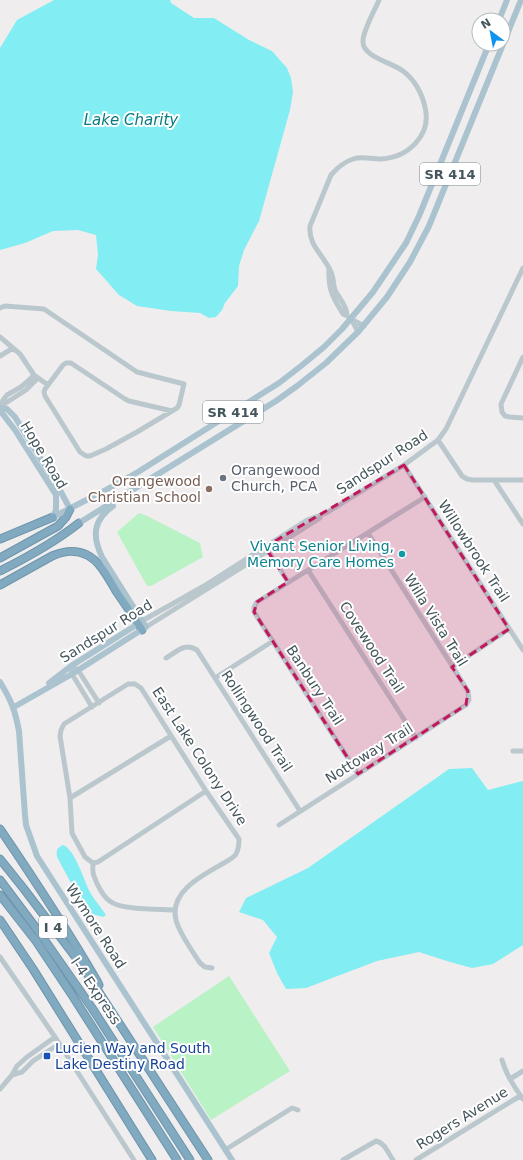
<svg xmlns="http://www.w3.org/2000/svg" width="523" height="1160" font-family="'DejaVu Sans',sans-serif">
  <rect width="100%" height="100%" fill="#f0edee"/>
  <path fill="#b8f2c5" d="M139 513 147 516 200 543 203 557 151 586H147L117 532Z
    M229 976 290 1071 211 1120 153 1027Z"/>
  <path fill="#82edf2" d="M54 0H170L171 3 194 18H214L249 40 272 51 287 68 291 78 293 92 290 110 259 221 244 250 239 266 238 286 225 303 222 310 216 317 209 318 200 313 171 311 137 306 119 295 96 269 98 255 96 235 78 230 53 231 25 243 0 250V48L17 20Z
    M472 768 488 790 523 781V945L493 964 472 968 450 962 419 952 377 961 306 988 286 989 277 973 269 953 277 937 263 920 239 912 246 898 308 868 449 769Z
    M63 845C75 849 84 881 90 892 94 900 101 907 106 915L103 917 92 914 77 894 57 857C56 850 57 848 63 845Z"/>
  <g fill="none" stroke-linecap="round" stroke-linejoin="round">
    <g stroke="#6d95ac" stroke-width="9">
      <path id="highway" d="M0 539 53 517
        M0 558 58 526 66 517 70 509
        M0 571C28 557 55 542 79 523
        M0 585 52 556C64 551 75 549 87 555 100 561 109 579 116 591 125 604 134 617 142 630
        M0 829C34 879 67 929 97 981L99 985
        M0 859 24 889 80 963 208 1160
        M0 880 39 932 92 1008 190 1160
        M0 895 36 941 72 995 177 1160
        M0 920 33 969 152 1160"/>
    </g>
    <path stroke="#bac8ce" stroke-width="5" d="M329 268C328 289 332 296 343 314 352 316 354 325 358 332
      M0 308 5 306 44 309 137 372 184 384 179 405 177 408 137 432 106 449 90 456H86L80 452 45 396 44 392 45 389 63 365 66 363H71L125 399 129 401 172 411
      M347 315C347 306 339 298 335 290 333 285 334 278 331 272 324 255 308 246 310 226L331 175C337 168 344 162 353 159 362 156 371 159 380 159 408 158 432 135 425 107 422 93 414 79 403 71 393 63 363 57 363 42 362 32 375 10 379 0
      M351 319 364 326
      M0 337 20 354 34 375 48 385
      M0 356 13 348
      M523 357 501 404 502 412 505 416 510 417 523 418
      M1 406 26 390 38 378
      M0 408 3 400 7 395 21 387 28 381 34 375
      M438 440 462 476 467 479 473 480H523
      M404 465 523 650
      M494 480 523 524
      M267 549 288 582
      M308 570 416 738
      M142 621 204 586 307 520 326 513 404 465 438 440 446 429 523 268
      M146 627 268 551 320 518
      M166 658C177 652 184 642 197 650L300 811
      M71 666 78 670 99 703
      M452 667 509 629
      M71 671 72 674 92 707
      M215 678 273 641
      M513 751H523
      M358 774 254 612V607L257 602 425 497
      M70 798 171 736
      M279 825 466 705 469 700 468 691 368 533
      M93 863 85 857 72 833 70 798 60 736 61 730 64 724 128 684H135L141 688 206 791 239 839C239 844 239 849 236 854 234 858 228 860 224 863 203 875 169 891 176 920 179 933 193 952 200 963L205 967 212 968
      M93 863 98 862 206 791
      M93 863C93 867 92 872 94 876 97 885 104 899 113 903 124 910 160 909 175 910
      M0 957 55 1037 134 1160
      M502 1060C506 1074 514 1087 523 1099
      M12 1075 22 1072 33 1061 59 1044
      M510 1079 523 1071
      M0 1089 12 1075 17 1066 27 1057 55 1037
      M225 1150 292 1108 298 1110
      M343 1160 376 1141C385 1143 388 1153 393 1160
      M416 1160 520 1096"/>
    <path stroke="#abc3cf" stroke-width="6" d="M499 20 507 0
      M0 408 2 413 15 430 56 495V510L53 517
      M0 408 7 409 15 417 61 492 70 509
      M53 517 104 491 138 472 279 383 301 366 324 347 342 329 373 292 406 243 419 216 489 44
      M79 523 276 401 297 386 326 363 358 332 387 297 410 262 429 226 521 0
      M0 682C11 700 15 710 19 731L25 815 26 825 37 856 232 1160
      M49 683 71 666 141 622
      M14 707 72 674 146 627 102 557C92 536 93 520 113 506"/>
    <use href="#highway" stroke="#81aac0" stroke-width="7"/>
  </g>
  <path fill="#c2185b" fill-opacity="0.2" stroke="#c2185b" stroke-width="3" stroke-dasharray="8 5" stroke-linejoin="round" d="M404 465 509 629 452 667 468 691 466 705 358 774 254 612 257 602 288 582 265 547Z"/>
  <circle fill="#6b7280" stroke="#fff" stroke-width="1.5" cx="223" cy="478" r="4"/>
  <circle fill="#8d6e63" stroke="#fff" stroke-width="1.5" cx="209" cy="489" r="4"/>
  <circle fill="#0f9aa8" stroke="#fff" stroke-width="1.5" cx="402" cy="554" r="4"/>
  <rect fill="#1a4fb4" stroke="#fff" stroke-width="1.5" x="43" y="1052" width="8" height="8" rx="2"/>
  <g text-anchor="middle" stroke-width="4" stroke-linejoin="round" paint-order="stroke">
    <g fill="#fff" stroke="#7c888d" stroke-width="1">
      <rect x="420" y="163" width="60" height="22" rx="3"/>
      <rect x="203" y="401" width="60" height="22" rx="3"/>
      <rect x="39" y="916" width="28" height="22" rx="3"/>
    </g>
    <g font-size="13" font-weight="bold" fill="#44555c">
      <text x="450" y="179">SR 414</text>
      <text x="233" y="417">SR 414</text>
      <text x="53" y="932">I 4</text>
    </g>
    <g font-size="14" fill="#44555c" stroke="#fff">
      <text transform="translate(44 455) rotate(59)" y="5">Hope Road</text>
      <text transform="translate(382 462) rotate(-33)" y="5">Sandspur Road</text>
      <text transform="translate(474 551) rotate(57)" y="5">Willowbrook Trail</text>
      <text transform="translate(436 620) rotate(58)" y="5">Willa Vista Trail</text>
      <text transform="translate(106 631) rotate(-32)" y="5">Sandspur Road</text>
      <text transform="translate(372 647) rotate(57)" y="5">Covewood Trail</text>
      <text transform="translate(315 685) rotate(57)" y="5">Banbury Trail</text>
      <text transform="translate(257 721) rotate(57)" y="5">Rollingwood Trail</text>
      <text transform="translate(369 753) rotate(-32)" y="5">Nottoway Trail</text>
      <text transform="translate(200 756) rotate(57)" y="5">East Lake Colony Drive</text>
      <text transform="translate(96 926) rotate(57)" y="5">Wymore Road</text>
      <text transform="translate(96 991) rotate(56)" y="5">I-4 Express</text>
      <text transform="translate(462 1118) rotate(-32)" y="5">Rogers Avenue</text>
    </g>
    <g font-size="14" fill="#5b616d" stroke="#fff" text-anchor="start">
      <text x="231" y="475">Orangewood<tspan x="231" dy="16">Church, PCA</tspan></text>
    </g>
    <g font-size="14" fill="#785e54" stroke="#fff" text-anchor="end">
      <text x="201" y="486">Orangewood<tspan x="201" dy="16">Christian School</tspan></text>
    </g>
    <g font-size="14" fill="#0d838f" stroke="#fff" text-anchor="end">
      <text x="394" y="551">Vivant Senior Living,<tspan x="394" dy="16">Memory Care Homes</tspan></text>
    </g>
    <g font-size="14" fill="#164399" stroke="#fff" text-anchor="start">
      <text x="55" y="1053">Lucien Way and South<tspan x="55" dy="16">Lake Destiny Road</tspan></text>
    </g>
    <g font-size="15" font-style="italic" fill="#067c81" stroke="#fff">
      <text x="131" y="125">Lake Charity</text>
    </g>
  </g>
  <g transform="translate(491 32) rotate(328)"><circle r="19" fill="#ffffff" stroke="#b4bbbe"/>
  <path d="M0-3L7 15L0 10L-7 15Z" fill="#0d93eb"/>
  <text y="-6" font-size="11" font-weight="bold" text-anchor="middle" fill="#44555c">N</text>
  </g>
</svg>
